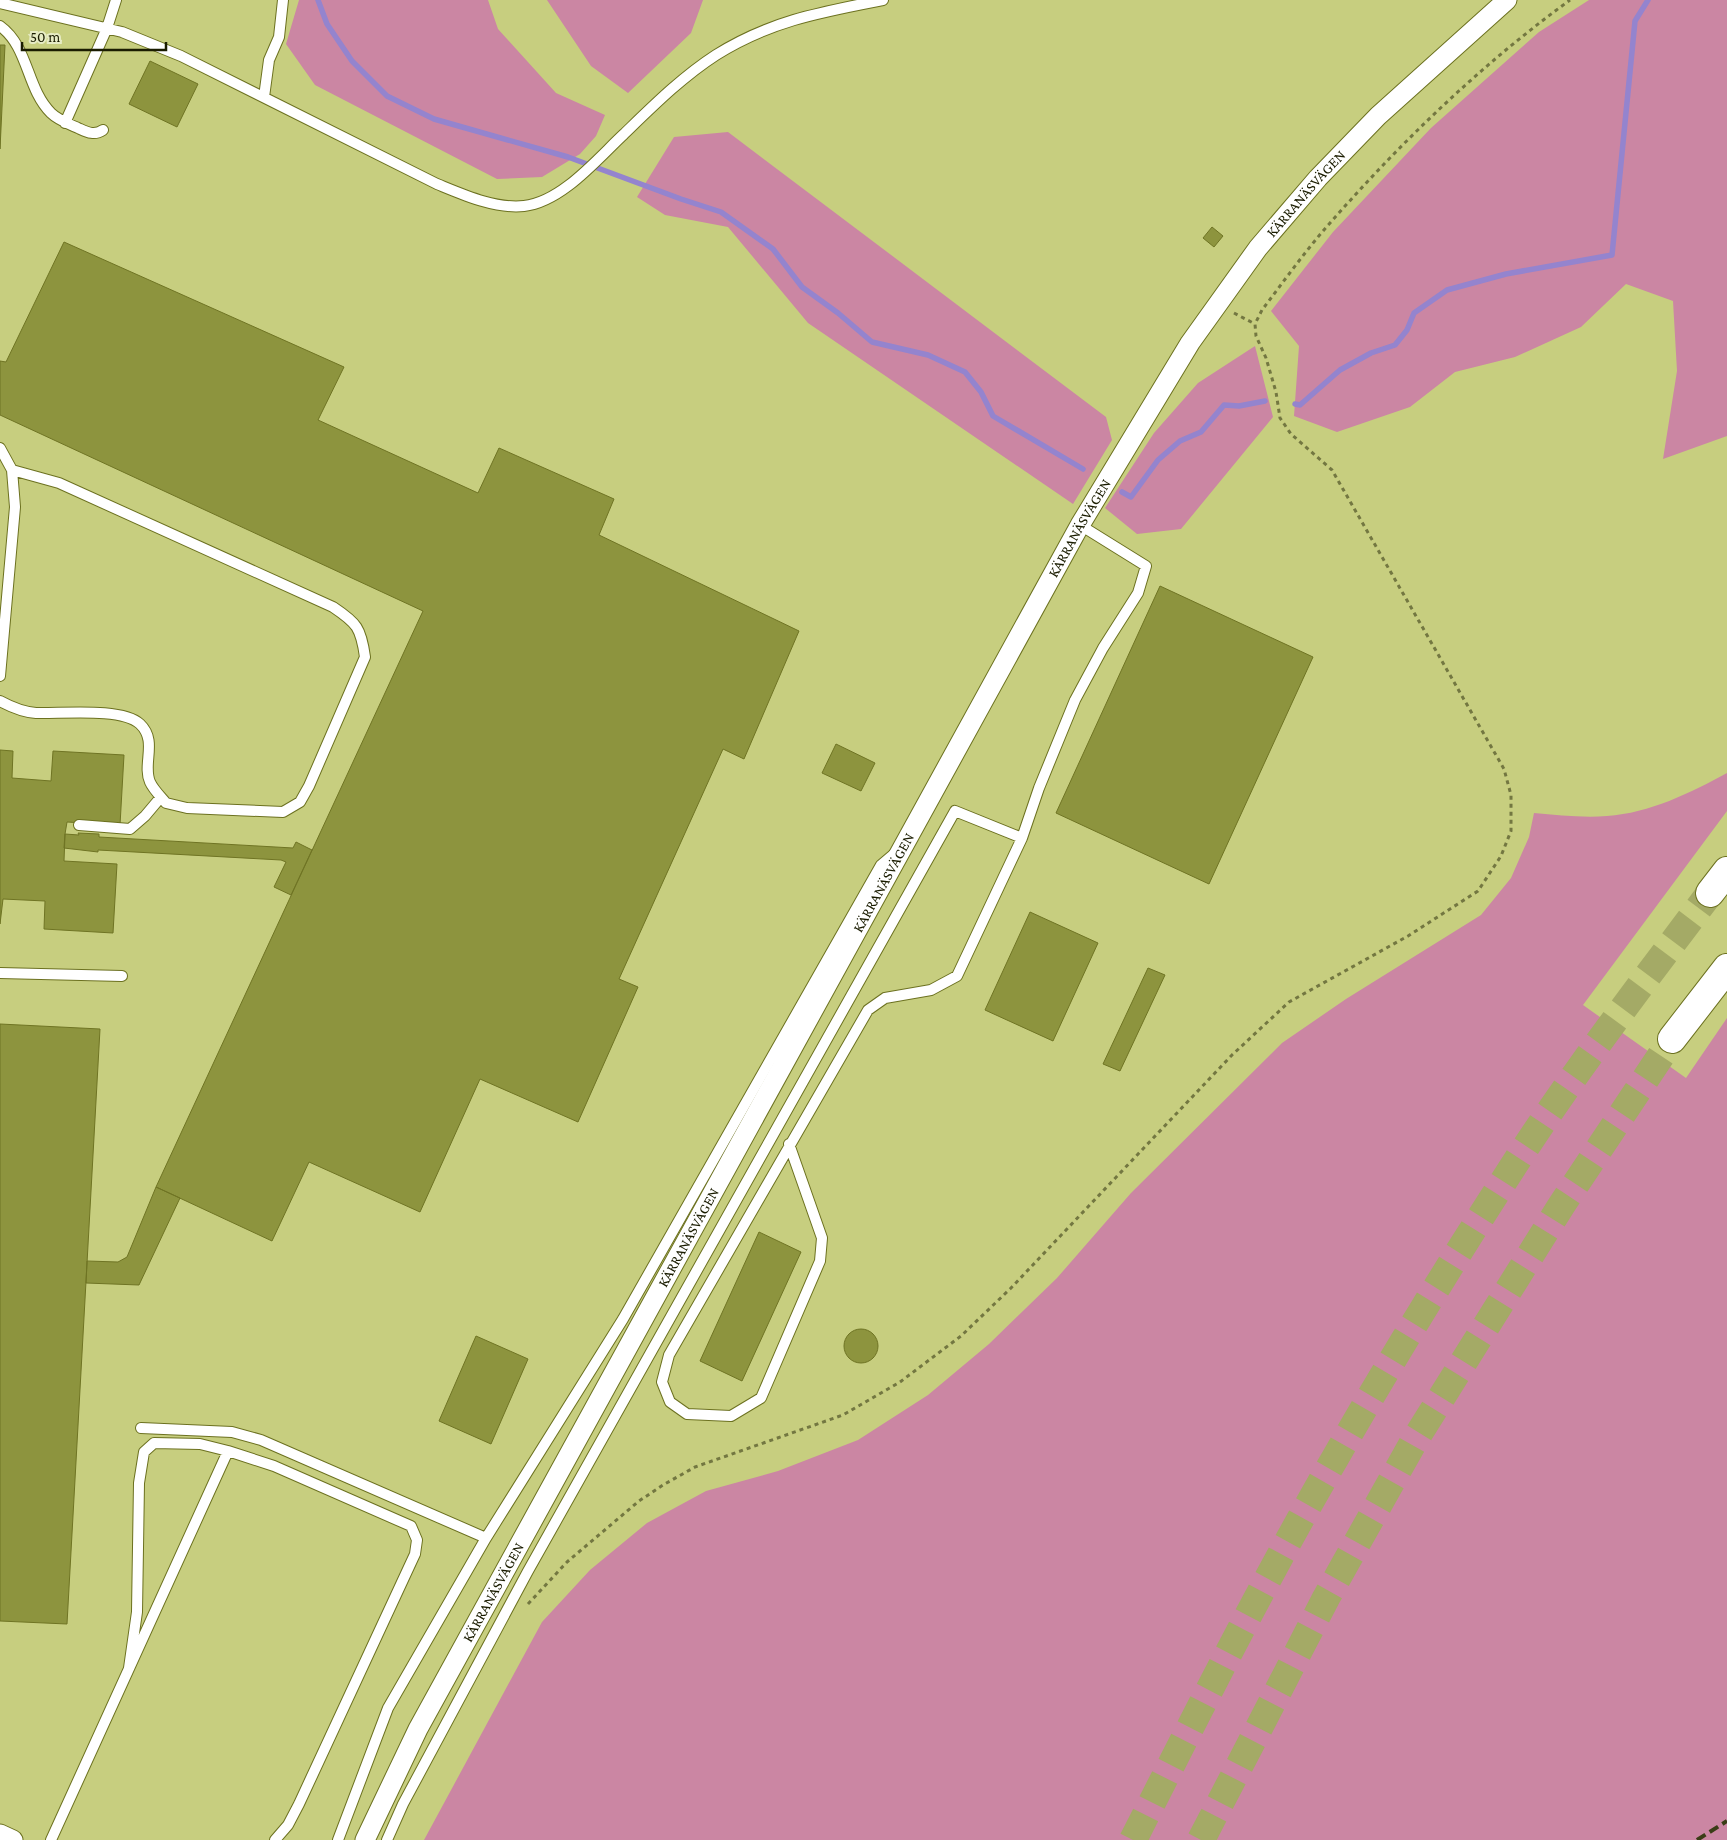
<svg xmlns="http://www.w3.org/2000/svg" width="1727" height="1840" font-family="'Crimson Pro',serif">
  <rect width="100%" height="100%" fill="#c7ce7f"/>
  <path fill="#cb86a3" d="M299 0H488L498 29 556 93 605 115 596 136 580 154 542 177 497 179 315 85 286 44Z
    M547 0H703L691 33 628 93 591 66Z
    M1589 0H1727V436L1663 459 1677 371 1673 301 1626 284 1581 327 1515 357 1455 372 1410 407 1337 432 1294 416 1299 346 1271 311 1333 232 1431 128 1539 32Z
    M728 132 1106 417 1112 440 1073 504 808 323 728 227 665 215 637 197 674 137Z
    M1255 346 1273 417 1181 529 1137 534 1105 508 1154 433 1198 383Z
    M1727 773V811L1583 1005 1686 1078 1727 1018V1840H424L542 1622 590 1570 647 1523 706 1491 778 1471 858 1440 928 1395 989 1344 1057 1278 1131 1193 1282 1043 1346 999 1481 915 1511 878 1529 837 1534 813C1558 815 1583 818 1607 816 1650 813 1690 793 1727 773Z"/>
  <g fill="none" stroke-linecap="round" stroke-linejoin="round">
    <path stroke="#9484ce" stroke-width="5.5" d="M318 0 327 24 352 61 387 96 434 119 568 157 681 199 721 212 773 249 802 287 838 313 872 342 928 355 965 372 981 392 993 416 1083 469
      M1295 404 1300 405 1340 370 1371 353 1395 345 1407 330 1414 313 1447 290 1506 274 1612 255 1635 21 1648 0
      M1122 492 1131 497 1158 460 1180 441 1201 432 1224 405 1239 406 1265 401"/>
  </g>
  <path fill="#8d943e" stroke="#6f7424" d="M0 45H5L0 149Z
    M150 61 198 84 177 127 129 104Z
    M1212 227 1223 236 1214 247 1203 238Z
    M64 242 344 367 318 420 478 493 499 448 614 499 599 535 799 631 744 759 723 749 619 979 638 987 578 1122 480 1079 420 1212 309 1162 272 1241 156 1187 423 611 0 415V361L6 362Z
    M1160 586 1313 657 1209 884 1056 813Z
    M836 744 875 763 861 791 822 773Z
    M0 750 13 751 12 778 51 781 53 751 124 755 120 825 67 822 65 834 64 861 117 864 113 933 44 929 45 901 3 899 0 924Z
    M78 833 99 834V837L293 848 296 842 312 850 291 895 274 887 286 862 281 860 98 850V852L64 848 65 834 79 835Z
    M1030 912 1098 943 1053 1041 985 1010Z
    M1148 968 1165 975 1120 1071 1103 1064Z
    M0 1024 100 1029 67 1624 0 1621Z
    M156 1187 180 1198 139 1285 86 1283 87 1261 118 1262 127 1257Z
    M759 1232 801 1252 742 1381 700 1361Z
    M844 1346a17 17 0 1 1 34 0a17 17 0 1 1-34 0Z
    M476 1336 528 1359 491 1444 439 1421Z"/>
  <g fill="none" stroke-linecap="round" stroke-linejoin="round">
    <path stroke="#a4aa66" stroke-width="28" stroke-dasharray="28 14" stroke-linecap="butt" d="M1133 1840C1198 1712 1262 1584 1334 1460 1388 1365 1446 1271 1505 1179 1568 1080 1640 986 1710 893
      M1201 1840 1326 1598 1413 1443 1561 1206 1672 1039"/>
    <g stroke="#6c7120" stroke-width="12">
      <path id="lane" d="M0 3 122 32 181 56 437 184C464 195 495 209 524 206 562 202 598 158 624 134 653 106 682 77 716 55 770 21 821 12 883 0
        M0 26C29 47 26 88 51 113 58 120 69 124 78 128 87 132 94 136 103 130
        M264 97 269 60 279 37 283 0
        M65 123 107 28 116 0
        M0 448 12 470 59 483 333 607C357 623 361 628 365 657L309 786 300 802 283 812 187 808 166 803C161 797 153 789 150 782 142 764 158 741 140 724 122 707 60 714 36 713 22 712 11 707 0 701
        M0 676 15 507 12 470
        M79 825 130 829 145 816 161 797
        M0 973 122 976
        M789 1144 822 1238 820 1261 761 1398 731 1416 687 1414 670 1402 662 1382 669 1355 868 1010 885 998 931 990 957 976 1022 838 1039 788 1075 700 1103 648 1138 593 1146 566 1080 525
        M141 1428 232 1432 261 1440 486 1538 623 1319 881 865 894 854
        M129 1668 137 1612 139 1483 144 1452 154 1443 200 1444 228 1451 274 1466 411 1526 417 1540 415 1554 299 1804 288 1825 275 1840
        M51 1840 228 1451
        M338 1840 388 1708 486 1538
        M387 1840 403 1804 528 1571 955 811 1022 838"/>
    </g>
    <g stroke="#6c7120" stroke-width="21">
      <g id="street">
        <path d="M0 1834 13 1840"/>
        <path id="s1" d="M365 1840 418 1729 1080 525 1190 343 1258 248 1318 178 1378 116 1507 0"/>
      </g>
    </g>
    <g stroke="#6c7120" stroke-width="30">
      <path id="highway" d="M1710 893 1727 871
        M1672 1039 1727 968"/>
    </g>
    <path stroke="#737741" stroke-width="3" stroke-dasharray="4 4" stroke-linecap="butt" d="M1234 313 1255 324
      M528 1604 567 1562 639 1501 663 1485 695 1467 843 1415 900 1382 961 1336 1011 1288 1232 1055 1289 1002 1408 936 1478 891 1501 856 1511 831V795L1504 769 1332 470 1291 434 1280 418 1276 392 1266 358 1256 336 1255 324 1262 310C1284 281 1306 250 1330 223 1402 141 1482 64 1570 0"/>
    <use href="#lane" stroke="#fff" stroke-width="10"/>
    <use href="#street" stroke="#fff" stroke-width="19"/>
    <use href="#highway" stroke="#fff" stroke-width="28"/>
    <path stroke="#3a3d17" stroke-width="4" stroke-dasharray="10 5" stroke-linecap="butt" d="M1697 1840 1727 1821"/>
  </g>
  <g text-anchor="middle" stroke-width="4" stroke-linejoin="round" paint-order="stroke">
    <g font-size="15" fill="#1a1c00" stroke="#e7ecc5">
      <text dy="5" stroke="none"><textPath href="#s1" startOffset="1899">KÄRRANÄSVÄGEN</textPath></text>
      <text dy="5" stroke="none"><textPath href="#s1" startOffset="1494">KÄRRANÄSVÄGEN</textPath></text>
      <text dy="5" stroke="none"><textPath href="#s1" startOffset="1089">KÄRRANÄSVÄGEN</textPath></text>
      <text dy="5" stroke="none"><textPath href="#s1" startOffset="684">KÄRRANÄSVÄGEN</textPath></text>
      <text dy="5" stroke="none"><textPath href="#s1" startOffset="279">KÄRRANÄSVÄGEN</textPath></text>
    </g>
  </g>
  <path d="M22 42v8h144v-8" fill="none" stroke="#1a1c00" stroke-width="2.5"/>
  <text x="30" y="42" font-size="15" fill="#1a1c00" stroke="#e7ecc5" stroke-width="4" paint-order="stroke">50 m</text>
</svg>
